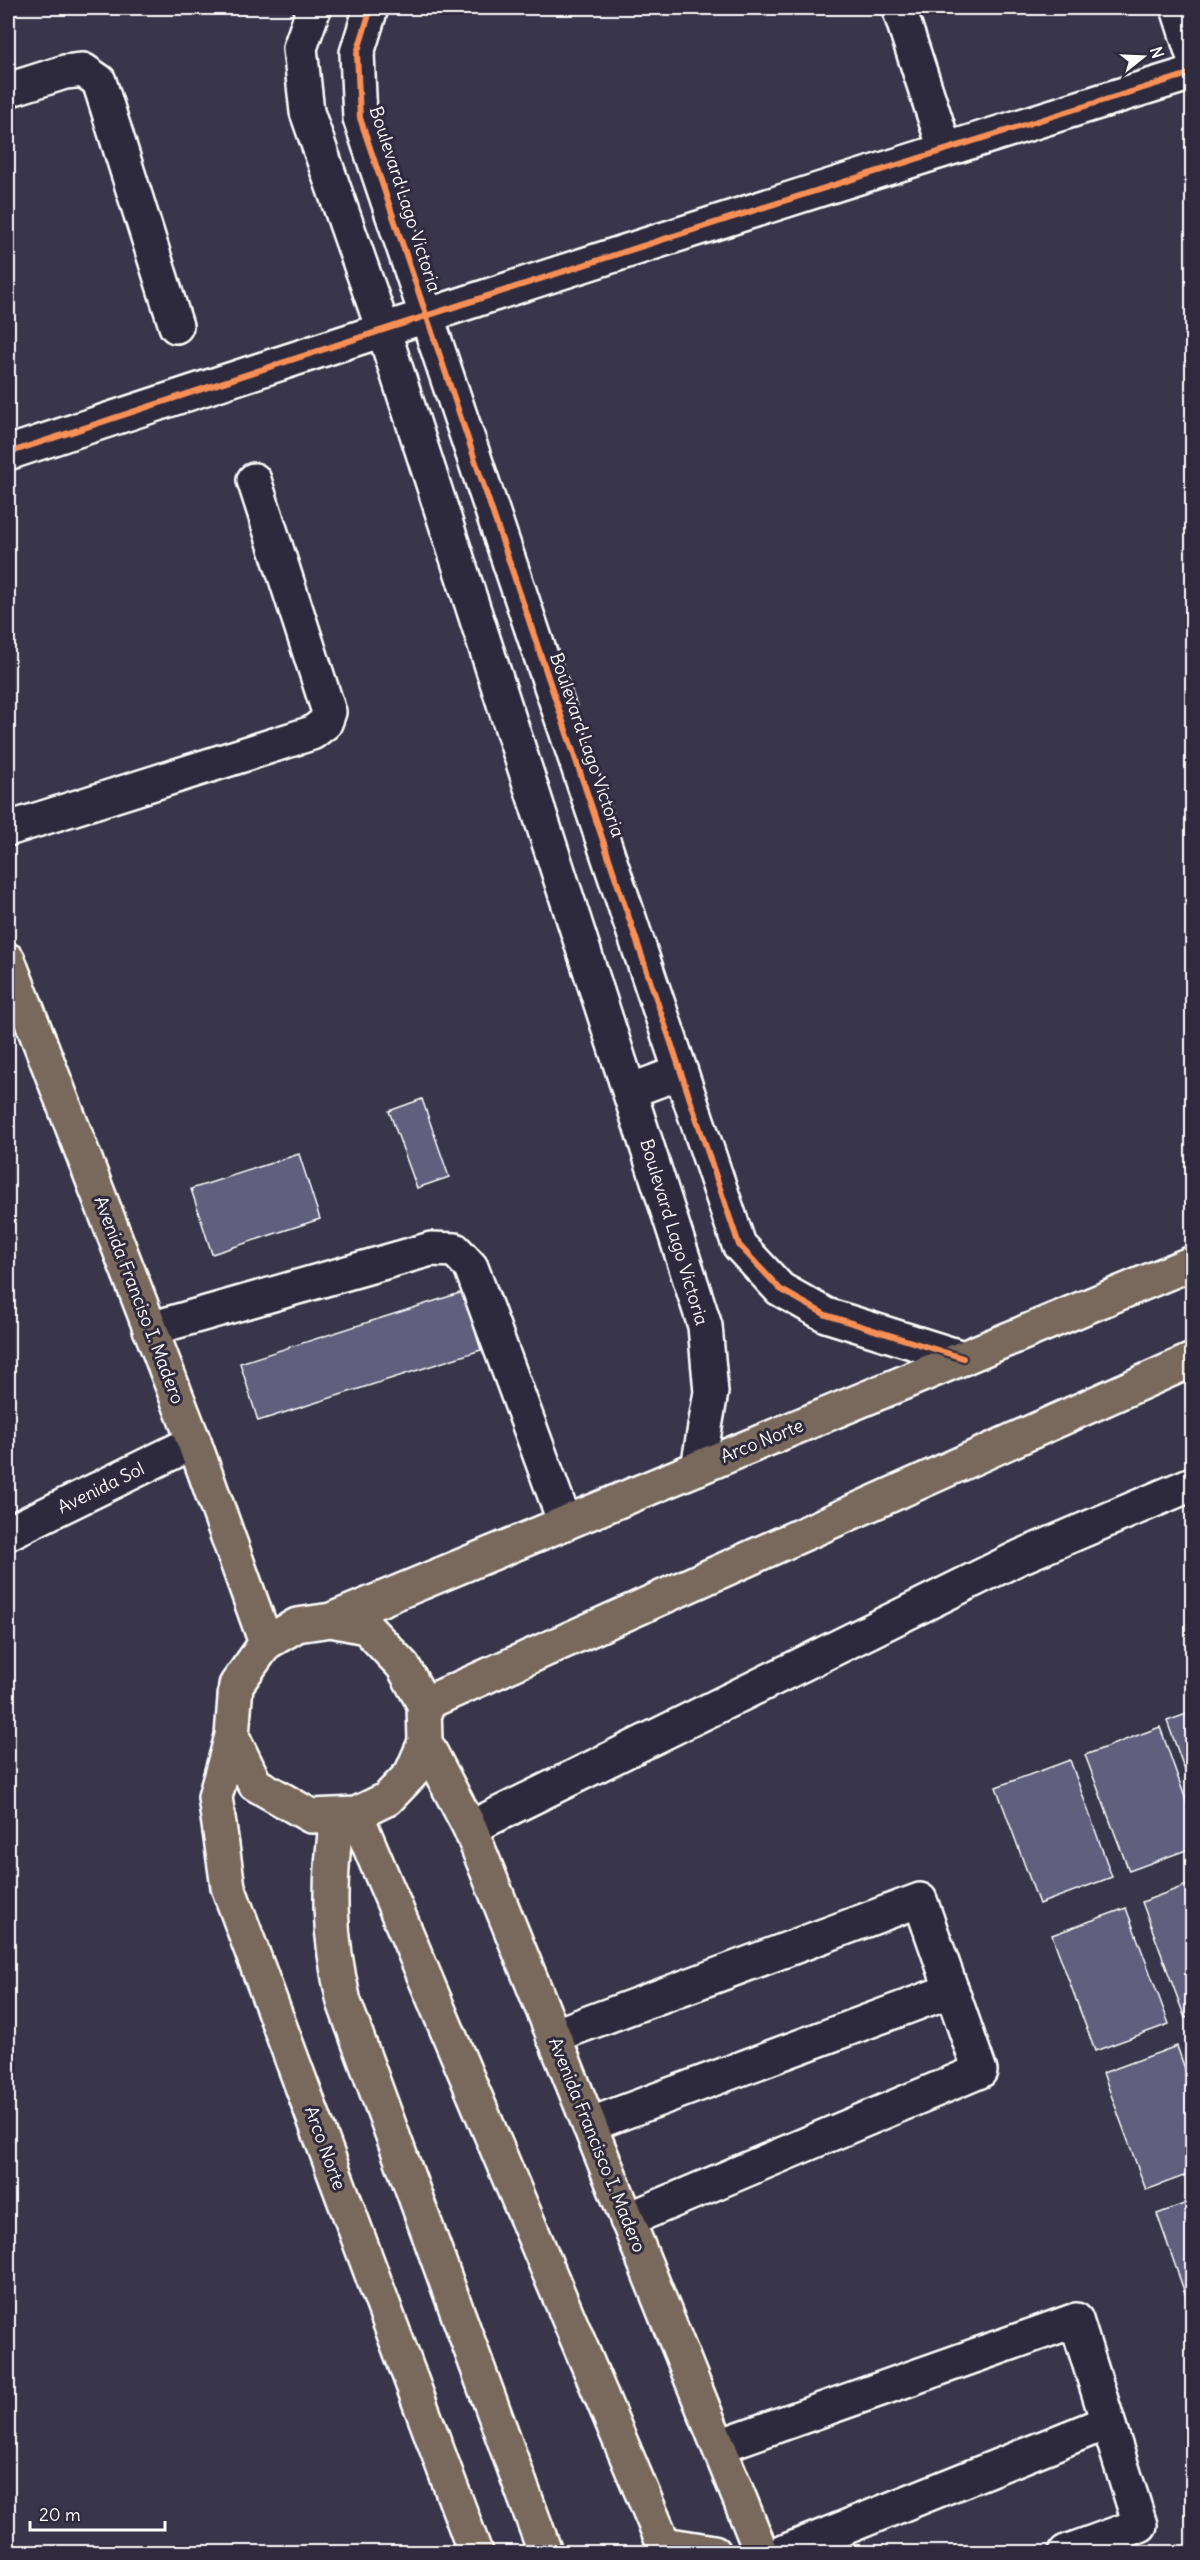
<svg xmlns="http://www.w3.org/2000/svg" width="1200" height="2560" font-family="Delius,sans-serif">
  <rect width="100%" height="100%" fill="#39354a"/>
  <filter id="ink" filterUnits="userSpaceOnUse"><feTurbulence type="fractalNoise" baseFrequency=".0167" numOctaves="2"/><feDisplacementMap in="SourceGraphic" scale="12" xChannelSelector="R" yChannelSelector="G"/><feConvolveMatrix kernelMatrix="1 2 1 2 8 2 1 2 1" color-interpolation-filters="sRGB"/></filter>
  <g filter="url(#ink)">
    <path fill="#60607e" stroke="#fff" stroke-width="1.5" d="M422 1099 449 1177 417 1188 389 1111Z
      M299 1154 320 1219 212 1254 191 1189Z
      M463 1292 481 1350 258 1421 240 1363Z
      M1192 1712V1790L1167 1721Z
      M1160 1727 1192 1817V1848L1129 1871 1085 1755Z
      M1070 1760 1112 1877 1039 1904 996 1787Z
      M1192 1883V2016L1185 2018 1142 1902Z
      M1126 1908 1169 2024 1095 2051 1052 1935Z
      M1177 2046 1192 2089V2173L1146 2190 1103 2073Z
      M1192 2201V2313L1157 2214Z
      M1139 2547 1141 2552H1125Z"/>
    <g fill="none" stroke-linecap="round" stroke-linejoin="round">
      <g stroke="#fff" stroke-width="38">
        <path id="minor" d="M314 8 300 48 307 112 383 329 705 1326 711 1392 698 1468
          M371 8 357 53 360 118 739 1245 780 1289 826 1315 963 1358
          M899 8 945 149
          M1178 8 1192 52
          M8 90 65 72 83 70 99 81 176 326
          M8 453C401 323 796 195 1192 73
          M8 829 312 733 325 723 329 712 254 480
          M630 1091 681 1072
          M150 1329 431 1249 455 1250 471 1267 565 1523
          M8 1533 194 1442
          M470 1828 1020 1557 1192 1484
          M553 2036 920 1900 980 2071 627 2220
          M589 2125 952 1990
          M719 2446 1076 2320 1140 2525 1066 2552
          M784 2552 1108 2422"/>
      </g>
      <g stroke="#fff" stroke-width="38">
        <path id="major" d="M8 960 194 1442 266 1643
          M331 1620 1192 1263
          M331 1620 366 1627 403 1666 424 1704 425 1742 411 1774 387 1799 356 1814 311 1816 255 1784 232 1736 236 1685 266 1643 297 1625Z
          M424 1704 1192 1360
          M232 1736 215 1797 228 1887 475 2552
          M425 1742 470 1828 761 2552
          M356 1814 667 2552
          M337 1817C328 1885 328 1934 344 2002L545 2552
          M664 2544 714 2552"/>
      </g>
      <use href="#minor" stroke="#2f2a3d" stroke-width="33"/>
      <use href="#major" stroke="#78695c" stroke-width="33"/>
      <g stroke="#2f2a3d" stroke-width="10">
        <path id="cycleway" d="M371 8 357 53 360 118 739 1245 780 1289 826 1315 963 1358
          M8 453C401 323 796 195 1192 73"/>
      </g>
      <use href="#cycleway" stroke="#f78f57" stroke-width="6"/>
    </g>
  </g>
  <g text-anchor="middle" stroke-width="6" stroke-linejoin="round" paint-order="stroke">
    <g font-size="18" fill="#fff" stroke="#2f2a3d">
      <text transform="translate(405 199) rotate(72)" y="6">Boulevard Lago Victoria</text>
      <text transform="translate(587 745) rotate(71)" y="6">Boulevard Lago Victoria</text>
      <text transform="translate(674 1232) rotate(73)" y="6">Boulevard Lago Victoria</text>
      <text transform="translate(139 1300) rotate(69)" y="6">Avenida Franciso I. Madero</text>
      <text transform="translate(762 1441) rotate(-22)" y="6">Arco Norte</text>
      <text transform="translate(101 1488) rotate(-26)" y="6">Avenida Sol</text>
      <text transform="translate(597 2145) rotate(68)" y="6">Avenida Francisco I. Madero</text>
      <text transform="translate(325 2148) rotate(70)" y="6">Arco Norte</text>
    </g>
  </g>
  <rect width="1200" height="2560" fill="none" stroke="#2f2a3d" stroke-width="30"/>
  <rect x="15" y="15" width="1170" height="2530" fill="none" stroke="#fff" stroke-width="2" filter="url(#ink)"/>
  <g transform="translate(1143 57) rotate(72)" stroke="#2f2a3d" stroke-width="4.5" paint-order="stroke">
  <path d="M0-4.5L10 22L0 15L-10 22Z" fill="#ffffff"/>
  <text y="-9" font-size="16" font-weight="bold" text-anchor="middle" fill="#ffffff">N</text>
  </g>
  <path d="M30 2521v9h135v-9" fill="none" stroke="#ffffff" stroke-width="3"/>
  <text x="39" y="2521" font-size="18" fill="#ffffff" stroke="#2f2a3d" stroke-width="4.5" paint-order="stroke">20 m</text>
</svg>
